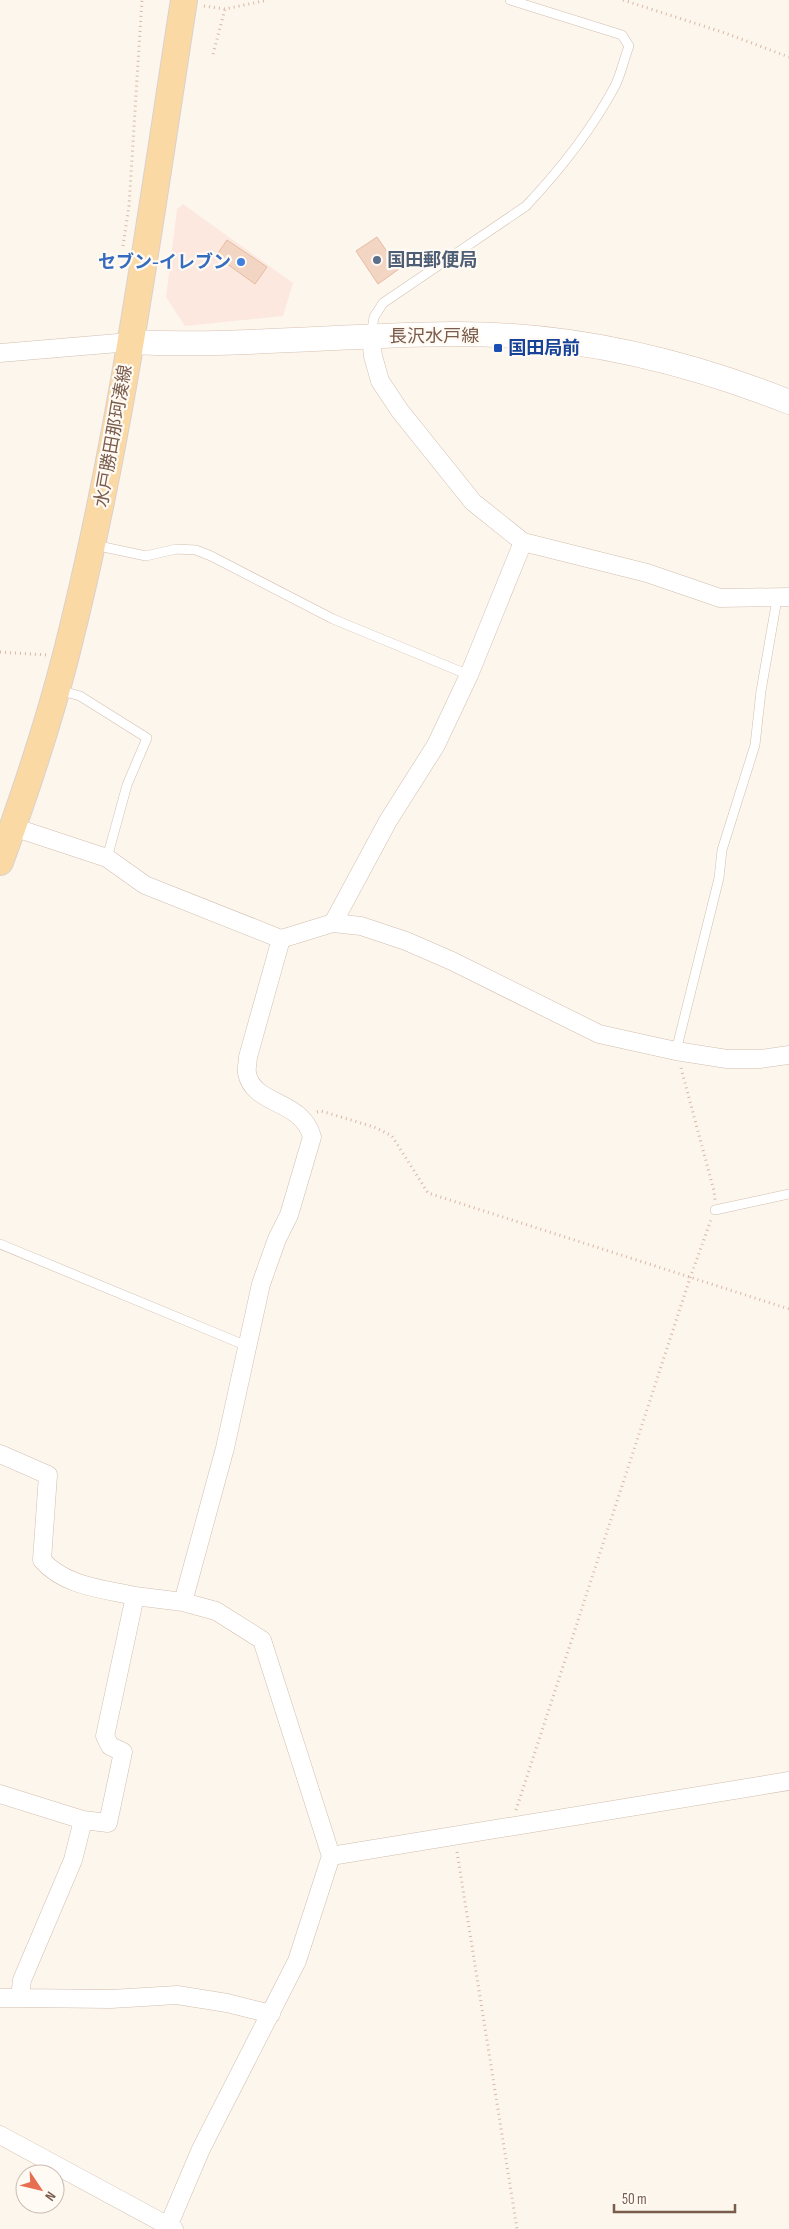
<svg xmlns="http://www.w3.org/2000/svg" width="789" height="2229" font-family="'Sofia Sans Condensed','Noto Sans JP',sans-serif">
  <rect width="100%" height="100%" fill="#fdf6ec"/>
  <path fill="#fde8e0" d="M183 204 293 283 283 316 185 326 166 297 177 209Z"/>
  <path fill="#f3d5c3" stroke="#e6bba3" d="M377 237 399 269 378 284 356 251Z
    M227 240 267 267 255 284 216 256Z"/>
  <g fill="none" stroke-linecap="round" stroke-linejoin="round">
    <g stroke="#d1beb0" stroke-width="10">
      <path id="service" d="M371 336 374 317 383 303 526 206C559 171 592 129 615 86 621 74 624 59 629 46L622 35 510 0
        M94 545 146 556 176 549 196 550 211 556 333 619 469 675
        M59 690 80 696 147 738 127 785 107 858
        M676 1051 719 878 722 850 755 745 761 691 777 599
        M715 1210 789 1194
        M0 1244 247 1346"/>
    </g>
    <g stroke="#d1beb0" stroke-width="19">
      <path id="minor" d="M371 337 373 356 380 381 400 411 473 502 523 542 647 573 720 598 789 597
        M0 353 130 342
        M13 827 107 858 145 885 281 939 333 923 361 926 406 941 452 961 599 1034 676 1051 727 1059H760L789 1055
        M333 923 388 821 436 745 469 675 523 542
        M0 1454 48 1475 42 1560C64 1586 103 1589 135 1596L105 1736 110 1746 123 1752 108 1823 83 1820 0 1794
        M135 1596 183 1602 216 1611 262 1640 331 1856 297 1961 201 2149 167 2229
        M183 1602 225 1448 261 1284 277 1239 289 1215 312 1137C302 1099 253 1106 247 1073 246 1068 248 1062 248 1057L281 939
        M83 1820 73 1860 22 1980 20 1998 111 1999 177 1995 227 2003 271 2014
        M331 1856 789 1781
        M0 1998H20
        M0 2135 174 2229"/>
    </g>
    <g stroke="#d6c0b0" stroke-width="25">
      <path id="secondary" d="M130 342C237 347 344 335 451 334 568 333 681 359 789 402"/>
    </g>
    <g stroke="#dad1cd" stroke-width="28">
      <path id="primary" d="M0 862C25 794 48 725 66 655 121 440 150 219 184 0"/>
    </g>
    <path stroke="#d9b8a5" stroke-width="3" stroke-dasharray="1 4" stroke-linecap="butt" d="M623 0 725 33 789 57
      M204 6 225 9 268 0
      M213 54 225 9
      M123 246 129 206 142 0
      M0 652 47 655
      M681 1068 714 1191 715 1200
      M317 1112 321 1111 374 1127 392 1136 428 1193 789 1309
      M516 1810 690 1278 711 1220
      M457 1852 517 2229"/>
    <use href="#service" stroke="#fff" stroke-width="9"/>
    <use href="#minor" stroke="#fff" stroke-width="18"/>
    <use href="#secondary" stroke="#fff" stroke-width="24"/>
    <use href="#primary" stroke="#fbd9a5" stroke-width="26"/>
  </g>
  <circle fill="#5c6f8a" stroke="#fffaf3" stroke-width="2" cx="377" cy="260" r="5"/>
  <circle fill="#3f7fe0" stroke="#fffaf3" stroke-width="2" cx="241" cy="262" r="5"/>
  <rect fill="#1a4fb4" stroke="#fffaf3" stroke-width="2" x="493" y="343" width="10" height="10" rx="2.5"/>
  <g text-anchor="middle" stroke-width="4.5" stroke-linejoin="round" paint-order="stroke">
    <g font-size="18" font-weight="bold" fill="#4e5e75" stroke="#fffaf3" text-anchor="start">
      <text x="387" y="266">国田郵便局</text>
    </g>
    <g font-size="18" font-weight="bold" fill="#366cbe" stroke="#fffaf3" text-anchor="end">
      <text x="231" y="268">セブン-イレブン</text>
    </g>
    <g font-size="18" fill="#7a5c4d" stroke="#fffaf3">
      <text x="434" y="342">長沢水戸線</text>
      <text transform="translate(113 436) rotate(-80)" y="6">水戸勝田那珂湊線</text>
    </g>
    <g font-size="18" font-weight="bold" fill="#164399" stroke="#fffaf3" text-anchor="start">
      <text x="508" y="354">国田局前</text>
    </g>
  </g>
  <g transform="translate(40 2189) rotate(125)"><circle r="24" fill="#fffaf3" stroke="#cabbb1"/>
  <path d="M0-4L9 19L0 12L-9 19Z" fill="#e76f51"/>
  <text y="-8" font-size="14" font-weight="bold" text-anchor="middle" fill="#7a5c4d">N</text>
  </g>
  <path d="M614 2204v8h121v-8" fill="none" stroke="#7a5c4d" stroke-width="2.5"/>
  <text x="622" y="2204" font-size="15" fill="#7a5c4d" stroke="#fffaf3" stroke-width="4" paint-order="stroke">50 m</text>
</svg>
